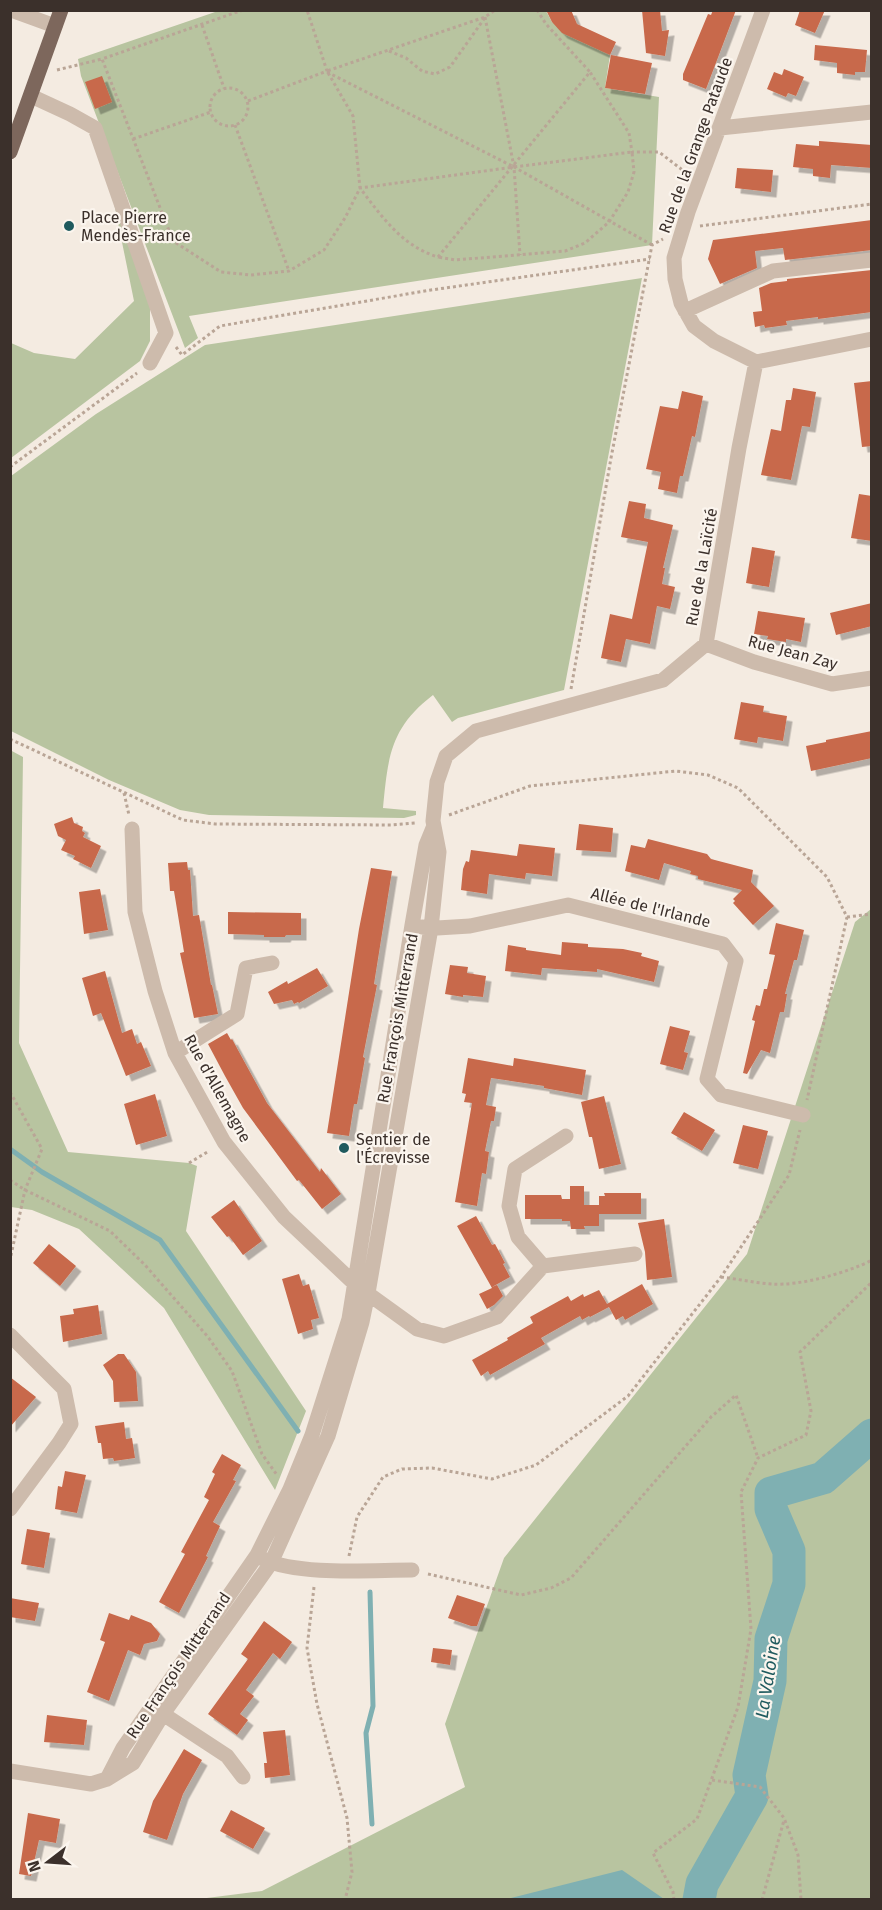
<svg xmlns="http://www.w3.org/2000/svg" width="882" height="1910" font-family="'Fira Sans',sans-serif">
  <defs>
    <filter id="shadow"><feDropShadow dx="5.5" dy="5.5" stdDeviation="0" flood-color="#0004"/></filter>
  </defs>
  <rect width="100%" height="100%" fill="#f4ebe1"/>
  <path fill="#b8c4a0" d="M218 11H546L552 22 610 55 605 88 659 97 652 245 189 316 198 338 185 348 81 76 78 59Z
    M114 203 150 305V341L140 361 11 458V343L34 353 75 359 134 301Z
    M642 278 564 690 458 718 452 722 433 695C390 728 388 757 383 808L416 811V815L404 818 209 815 180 810 109 780 11 731V476L96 414 205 345Z
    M10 750 23 757 19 1043 68 1152 189 1163 197 1166 186 1231 306 1411 275 1490 164 1308 79 1229 32 1210 11 1207Z
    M871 909V1899L191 1900 262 1891 465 1787 445 1724 504 1558 747 1254 855 922Z"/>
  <path fill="#7fb0b2" d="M871 1422V1436L843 1464 823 1478 777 1491 771 1509 785 1537 789 1551V1584L772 1639 770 1681 749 1775 752 1796 727 1846 702 1884 700 1899H692L694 1872 700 1859H706L717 1851 720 1841 738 1819 742 1813 741 1784 754 1750 762 1708 768 1639 786 1578 783 1566 784 1540C777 1533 767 1523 766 1513 763 1496 781 1479 796 1473 808 1468 824 1465 837 1461Z
    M622 1870 664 1899H507Z"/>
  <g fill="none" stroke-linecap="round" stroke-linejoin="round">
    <path stroke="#7fb0b2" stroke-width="5" d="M10 1149 42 1172 160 1240 298 1431
      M370 1592 373 1706 366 1733 372 1824"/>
    <path stroke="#7fb0b2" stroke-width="33" d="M699 1900 702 1884 752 1796 749 1775 770 1681 771 1639 789 1584V1551L771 1509V1493L823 1478 872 1435"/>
  </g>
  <path fill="#c8694b" filter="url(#shadow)" d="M546 10H571L577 24 616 42 610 55 562 33 552 22Z
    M642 10H660L662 31 669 30 665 56 646 53Z
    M713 10H736L706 89 683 80V74L708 14 711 15Z
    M800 10H825L815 33 795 25Z
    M815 45 867 50 865 72H855V75L837 73V63L814 60Z
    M611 55 652 63 645 94 605 88Z
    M784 69 804 77 796 96 788 93 786 97 767 89 774 72 782 75Z
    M102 76 112 102 95 109 85 82Z
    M819 141 872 145V168L831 165 830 178 813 176V169L793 167 796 144 819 146Z
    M737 168 773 170 771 192 735 188Z
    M872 220V250L785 260 783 248 755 251 757 268 720 284 708 259 713 240Z
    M872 270V312L818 319V317L786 321 787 325 765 328 764 325 755 327 753 312 762 311 759 288 771 283 787 281V279Z
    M872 381V446L862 447 854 383Z
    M793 388 816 392 810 427 802 426 791 480 761 475 771 429 781 431 786 400H791Z
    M682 391 703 396 695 437 692 436 683 476H680L677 493 658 489 661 472 646 469 660 406 678 409Z
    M859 494 872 496V541L851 538Z
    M629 501 646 504 644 518 673 525 663 568H665L662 584 675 587 670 609 657 606 650 644 626 639 621 662 601 658 610 614 632 619 648 542 621 537Z
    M752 547 775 551 769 587 746 583Z
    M872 603V626L836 635 830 613Z
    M758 611 805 618 801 642 786 639V642L767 639 768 636 754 634Z
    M741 702 764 706 763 712 787 716 783 741 758 737 757 743 734 739Z
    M872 731V758L811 771 806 746 826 742V740Z
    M72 817 74 823 83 827 82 831 85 833 83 837 101 846 91 868 73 859 75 856 61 850 66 840 58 836 54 824Z
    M579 824 613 828 611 852 576 850Z
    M648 839 707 854 711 859 753 870 751 882 774 906 753 925 733 903 735 901 733 899 742 890 698 879V876L690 874 691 871 664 863 659 880 625 871 631 845 645 848Z
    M519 844 555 848 552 876 526 873 525 879 489 874 487 894 461 890 463 869 466 861 469 862 471 850 517 856Z
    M187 862 188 870H190L193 916 199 915 211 985H212L218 1014 194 1018 180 953 184 952 174 891H170L168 863Z
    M371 868 392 871 374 984 377 985 363 1057 365 1058 357 1104H354L349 1136 327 1133 359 929Z
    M100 889 108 930 84 934 79 892Z
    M228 912 301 913V935H286L285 937H264V935L228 934Z
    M776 923 804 930 797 960H794L785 994H787L784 1012H780L770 1053 761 1050 747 1074 743 1073 755 1021 752 1020 756 1005 760 1006 764 989H767L775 955 769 954Z
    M562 942 588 944V947L623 949 642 953 641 956 659 961 654 982 597 969V972L542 968 541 975 505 971 508 945 526 948V950L561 955Z
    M450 965 468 967 467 973 486 976 483 997 463 995V997L445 994Z
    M317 968 328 986 299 1003 298 1002 294 1004 292 1000 274 1004 268 992 287 981 288 984Z
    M105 971 122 1033 132 1029 137 1044 141 1042 151 1066 126 1076 101 1013 93 1016 82 978Z
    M670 1026 690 1031 684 1052 688 1053 683 1070 660 1064Z
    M227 1033 231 1040 232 1039 267 1103 320 1172 321 1168 341 1194 322 1209 299 1180 297 1181 243 1108 225 1076 208 1044Z
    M468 1058 513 1066 514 1058 586 1070 582 1095 544 1088V1086L491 1078 486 1105 496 1107 494 1121H491L485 1151 489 1152 486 1174 482 1173 477 1206 455 1202 472 1103 464 1102 466 1094 462 1093Z
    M155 1094 167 1136 136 1145 124 1104Z
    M604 1096 621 1164 599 1169 592 1137H589L581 1102Z
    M684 1112 715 1130 702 1151 671 1133Z
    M743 1125 768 1131 758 1169 733 1163Z
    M570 1186H584V1205H599V1196H605L604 1193H641V1214H599V1226H584L585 1229H571L570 1221H562V1219H525V1195H561L562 1199H570Z
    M234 1200 262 1241 243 1255 229 1236 227 1237 211 1217Z
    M476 1216 492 1245 495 1244 505 1263 503 1264 510 1277 492 1287 497 1285 503 1296 494 1305 487 1309 479 1294 492 1288 457 1226Z
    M664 1219 672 1277 647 1280 645 1252 638 1223Z
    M49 1244 76 1266 60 1286 33 1263Z
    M299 1274 303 1286 309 1284 319 1318 311 1320 313 1329 298 1334 282 1279Z
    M642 1284 653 1304 625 1320 623 1316 616 1320 609 1307 590 1317 589 1316 582 1320 580 1316 541 1338 545 1344 490 1375 488 1371 481 1376 472 1360 508 1340 507 1338 533 1323 530 1317 568 1296 571 1301 583 1294 584 1297 599 1290 607 1304Z
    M98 1305 102 1334 63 1342 60 1316 74 1314 73 1309Z
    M118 1354H124L136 1372 138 1401 114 1402 113 1381 103 1365Z
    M10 1377 36 1397 10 1427Z
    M124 1422 126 1439 132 1438 135 1458 114 1461 113 1458 103 1459 101 1443H98L95 1426Z
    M222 1454 241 1465 233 1480 236 1481 213 1522 220 1526 206 1556 208 1557 179 1613 159 1602 185 1554 181 1552 209 1500 204 1497 215 1474 212 1472Z
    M65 1471 86 1475 77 1513 55 1509 58 1486 62 1487Z
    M27 1529 50 1533 44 1568 21 1564Z
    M457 1595 485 1604 477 1626H471L448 1618Z
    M10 1598 39 1603 35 1621 10 1617Z
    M109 1613 129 1620 131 1615 151 1623 160 1634 157 1641 144 1644 140 1655 128 1650 109 1701 87 1692 105 1642 100 1640Z
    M264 1621 292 1642 280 1659 273 1653 246 1690 254 1696 240 1714 248 1720 237 1735 208 1714 248 1659 241 1654Z
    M433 1648 452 1650 450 1665 431 1662Z
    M47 1715 87 1720 84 1745 44 1742Z
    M285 1730 290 1775 265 1778 264 1763H267L263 1732Z
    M184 1749 202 1760 183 1794 167 1840 143 1832 153 1801Z
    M231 1810 265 1828 253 1849 220 1831Z
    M28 1813 60 1819 56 1843 39 1840 31 1876 19 1874Z"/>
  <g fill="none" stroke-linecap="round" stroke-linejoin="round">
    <path stroke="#b9a596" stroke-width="3" stroke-dasharray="3 3" stroke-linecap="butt" d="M243 10 102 59 173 241 221 272 251 275 289 271 324 250 345 218 360 188 353 116 327 71 485 17 495 10
      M537 10 546 24 590 72
      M485 17 514 167 520 255
      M202 25 224 88
      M389 51 406 58 422 71 435 74 450 67 484 19
      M57 70 102 59
      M327 72 514 167 632 152 634 172 628 192 609 222 585 243 565 251 455 260 438 257
      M210 107a19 19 0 1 1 38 0a19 19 0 1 1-38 0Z
      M248 101 327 71 307 10
      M235 125 289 271
      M133 139 211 112
      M700 226 872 204
      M652 245 514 167 360 188C382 217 402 246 438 257L590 72 629 133 632 152H659L685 172
      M176 347 182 355 220 326 431 290 650 259
      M10 467 137 373
      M571 689 611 458 652 245 663 239
      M10 739 183 820 215 824 392 825 416 823
      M124 793 129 815
      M449 815 530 786 676 771 708 775 738 788 827 877 847 917 807 1100
      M847 917 872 914
      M10 1092 42 1149 25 1190 10 1260
      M189 1163 209 1151
      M10 1180 25 1190 110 1231 145 1265 208 1337 232 1371 262 1454 277 1475
      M721 1277C738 1279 755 1283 772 1284 800 1286 847 1273 872 1260
      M349 1556 357 1517 383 1477 402 1469 432 1468 492 1479 536 1465 628 1396 721 1277 789 1175 800 1130
      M428 1574 521 1595 551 1588 571 1578 711 1417 736 1395 758 1458
      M314 1587 307 1648 317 1704 347 1818 352 1872 345 1900
      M712 1780 760 1787 784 1818 798 1855 801 1900
      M674 1900 673 1892 653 1853 697 1819 738 1707 751 1629 741 1492 758 1458 806 1435 811 1411 800 1352 872 1282
      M762 1900 784 1820"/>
    <path stroke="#cdbbac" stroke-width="15" d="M11 10 55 26
      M31 96 70 114 95 128 166 333 150 363
      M720 128 872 112
      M685 311 773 271 872 260
      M756 362 714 341 694 326 681 303 675 279 674 258 688 212 763 10
      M756 362 872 339
      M706 644 754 662 832 684 872 678
      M433 828 426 845 412 925 349 1319 312 1435 290 1489 257 1555 123 1748 107 1779 133 1763 163 1714 271 1563 328 1436 362 1322 368 1293 431 928 439 852 433 821 437 782 446 756 476 731 663 680 706 644 739 448 756 362
      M132 829 135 912 155 991 175 1053 224 1142 284 1217 356 1285 417 1329 444 1336 497 1317 543 1266 635 1254
      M422 927 437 928 470 926 568 905 723 944 736 961 707 1079 721 1095 803 1115
      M175 1053 237 1014 246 968 272 963
      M543 1266 518 1237 509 1206 515 1169 566 1136
      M10 1335 64 1389 71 1424 59 1443 10 1509
      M263 1559C300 1576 370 1570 412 1570
      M163 1714 227 1756 243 1777
      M10 1771 91 1784 107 1779"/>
    <path stroke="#7d675c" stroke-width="15" d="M10 152 61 10"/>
  </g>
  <g fill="#1f5a5e" stroke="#fbf5ee" stroke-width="2">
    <circle cx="69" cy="226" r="6"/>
    <circle cx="344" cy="1148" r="6"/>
  </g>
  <g text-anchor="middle" stroke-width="4.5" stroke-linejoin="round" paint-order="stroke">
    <g font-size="16" fill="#3b302b" stroke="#fbf5ee">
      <text transform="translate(695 145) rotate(-70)" y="6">Rue de la Grange Pataude</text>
      <text transform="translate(701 567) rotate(-80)" y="6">Rue de la Laïcité</text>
      <text transform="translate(793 652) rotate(15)" y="6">Rue Jean Zay</text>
      <text transform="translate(651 907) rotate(14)" y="6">Allée de l'Irlande</text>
      <text transform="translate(397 1018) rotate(-80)" y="6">Rue François Mitterrand</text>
      <text transform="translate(218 1088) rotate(61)" y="6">Rue d'Allemagne</text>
      <text transform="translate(178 1665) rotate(-56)" y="6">Rue François Mitterrand</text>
    </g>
    <g font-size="16" fill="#3b302b" stroke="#fbf5ee" text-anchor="start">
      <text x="81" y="223">Place Pierre<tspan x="81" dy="18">Mendès-France</tspan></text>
      <text x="356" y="1145">Sentier de<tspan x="356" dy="18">l'Écrevisse</tspan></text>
    </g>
    <g font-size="18" font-style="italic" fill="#1f5a5e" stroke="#fbf5ee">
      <text transform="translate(768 1677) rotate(-81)" y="6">La Valoine</text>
    </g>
  </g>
  <rect width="882" height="1910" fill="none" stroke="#3b302b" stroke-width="24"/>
  <g transform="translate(48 1862) rotate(253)" stroke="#fbf5ee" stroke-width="4.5" paint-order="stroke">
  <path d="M0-4.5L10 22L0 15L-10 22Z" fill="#3b302b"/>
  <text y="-9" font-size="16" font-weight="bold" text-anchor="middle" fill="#3b302b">N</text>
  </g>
</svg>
